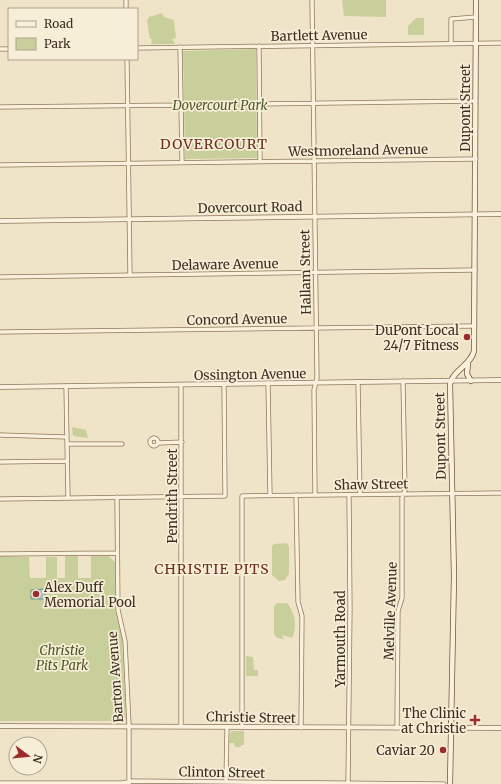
<svg xmlns="http://www.w3.org/2000/svg" width="501" height="784" font-family="Merriweather,serif">
  <rect width="100%" height="100%" fill="#f0e4c8"/>
  <path fill="#c9cf9b" d="M342 0H386V17L344 16Z
    M162 13 164 17 174 20 176 38 172 39 175 44H151L152 39H150L147 21 149 17Z
    M416 18H424V35H408V26Z
    M256 49 257 158 185 159 183 51Z
    M73 427 86 430 88 438 73 436 72 428Z
    M287 543 289 547V574L285 580 279 581 272 575V546L274 544Z
    M0 556 29 557 30 578H46V557H57V578H65V556H78V578H91V556H109L115 562V610L122 637 126 718 124 721H0Z
    M277 603H287C296 613 297 629 292 638L282 635 284 639 277 638 274 634V607Z
    M246 656 253 657 254 670H258V676H246Z
    M231 731H244V745H241V747H235L234 743H229Z"/>
  <path fill="#a9c4bc" stroke="#6f938a" d="M45 589V599H31V590Z"/>
  <g fill="none" stroke-linecap="round" stroke-linejoin="round">
    <g stroke="#8d765c" stroke-width="5">
      <path id="minor" d="M126 0V9
        M312 0 317 378 314 390 315 495
        M451 43V19L476 17
        M259 46 260 161
        M180 47 182 162
        M137 48 501 43
        M0 49H9
        M127 59 130 275
        M259 104 475 101
        M0 107 181 105
        M0 165 476 159
        M0 277 475 270
        M0 332 474 326
        M358 382 360 495
        M268 383 270 495
        M66 386 68 498
        M0 435 67 437
        M150 442a4 4 0 1 1 8 0a4 4 0 1 1-8 0Z
        M158 443 182 442
        M67 444H122
        M0 462 67 461
        M296 495 298 602 302 616 301 728
        M117 497 118 610 125 641 129 725V784
        M0 499 225 496 224 384
        M0 554 117 553
        M181 726V385
        M242 727V496L501 493
        M397 728 398 611 402 598V498L405 490 403 381
        M0 783H122L133 781 444 784
        M226 783 227 727
        M348 784 350 608 349 495"/>
    </g>
    <g stroke="#8d765c" stroke-width="5.5">
      <path id="tertiary" d="M0 221 501 214
        M0 387 501 380
        M0 726 501 728"/>
    </g>
    <g stroke="#6f573f" stroke-width="6">
      <path id="secondary" d="M468 362 467 374 471 381
        M450 784 454 576 450 384C453 370 471 365 474 351L476 0"/>
    </g>
    <use href="#minor" stroke="#faf1dc" stroke-width="3.5"/>
    <use href="#tertiary" stroke="#faf1dc" stroke-width="4"/>
    <use href="#secondary" stroke="#faf1dc" stroke-width="4.5"/>
  </g>
  <g fill="#9e2a2b" stroke="#f7eed8" stroke-width="1.5">
    <circle cx="467" cy="337" r="4"/>
    <circle cx="36" cy="594" r="4"/>
    <path d="M473 714h4v4h4v4h-4v4h-4v-4h-4v-4h4z"/>
    <circle cx="443" cy="750" r="4"/>
  </g>
  <g text-anchor="middle" stroke-width="3.5" stroke-linejoin="round" paint-order="stroke">
    <g font-size="13" fill="#3d2e20" stroke="#f7eed8">
      <text transform="translate(319 35) rotate(-1)" y="5">Bartlett Avenue</text>
      <text transform="translate(465 108) rotate(-90)" y="5">Dupont Street</text>
      <text transform="translate(358 150) rotate(-1)" y="5">Westmoreland Avenue</text>
      <text transform="translate(250 207) rotate(-1)" y="5">Dovercourt Road</text>
      <text transform="translate(225 264) rotate(-1)" y="5">Delaware Avenue</text>
      <text transform="translate(305 272) rotate(-91)" y="5">Hallam Street</text>
      <text transform="translate(237 319) rotate(-1)" y="5">Concord Avenue</text>
      <text transform="translate(250 374) rotate(-1)" y="5">Ossington Avenue</text>
      <text transform="translate(440 436) rotate(-91)" y="5">Dupont Street</text>
      <text transform="translate(371 484) rotate(-1)" y="5">Shaw Street</text>
      <text transform="translate(172 496) rotate(-90)" y="5">Pendrith Street</text>
      <text transform="translate(390 611) rotate(-88)" y="5">Melville Avenue</text>
      <text transform="translate(340 639) rotate(-90)" y="5">Yarmouth Road</text>
      <text transform="translate(115 677) rotate(-94)" y="5">Barton Avenue</text>
      <text transform="translate(251 717) rotate(1)" y="5">Christie Street</text>
      <text transform="translate(222 772) rotate(1)" y="5">Clinton Street</text>
    </g>
    <g font-size="13" font-style="italic" fill="#4d5a26" stroke="#f7eed8">
      <text x="220" y="110">Dovercourt Park</text>
      <text x="62" y="655">Christie<tspan x="62" dy="15">Pits Park</tspan></text>
    </g>
    <g font-size="13" fill="#3d2e20" stroke="#f7eed8" text-anchor="end">
      <text x="459" y="335">DuPont Local<tspan x="459" dy="15">24/7 Fitness</tspan></text>
      <text x="44" y="592" text-anchor="start">Alex Duff<tspan x="44" dy="15">Memorial Pool</tspan></text>
      <text x="466" y="718">The Clinic<tspan x="466" dy="15">at Christie</tspan></text>
      <text x="435" y="755">Caviar 20</text>
    </g>
    <g font-size="14" letter-spacing="1" fill="#6b2e1e" stroke="#f7eed8">
      <text x="214" y="149">DOVERCOURT</text>
      <text x="212" y="574">CHRISTIE PITS</text>
    </g>
  </g>
  <rect x="8" y="8" width="130" height="52" fill="#f7eed8" stroke="#ada18e"/>
  <rect x="16" y="21" width="20" height="6" fill="#faf1dc" stroke="#ada18e"/>
  <text x="44" y="28" font-size="12" fill="#3d2e20">Road</text>
  <rect x="16" y="38" width="20" height="12" fill="#c9cf9b" stroke="#ada18e"/>
  <text x="44" y="48" font-size="12" fill="#3d2e20">Park</text>
  <g transform="translate(28 756) rotate(106)"><circle r="19" fill="#f7eed8" stroke="#ada18e"/>
  <path d="M0-3L7 15L0 10L-7 15Z" fill="#9e2a2b"/>
  <text y="-6" font-size="11" font-weight="bold" text-anchor="middle" fill="#3d2e20">N</text>
  </g>
</svg>
